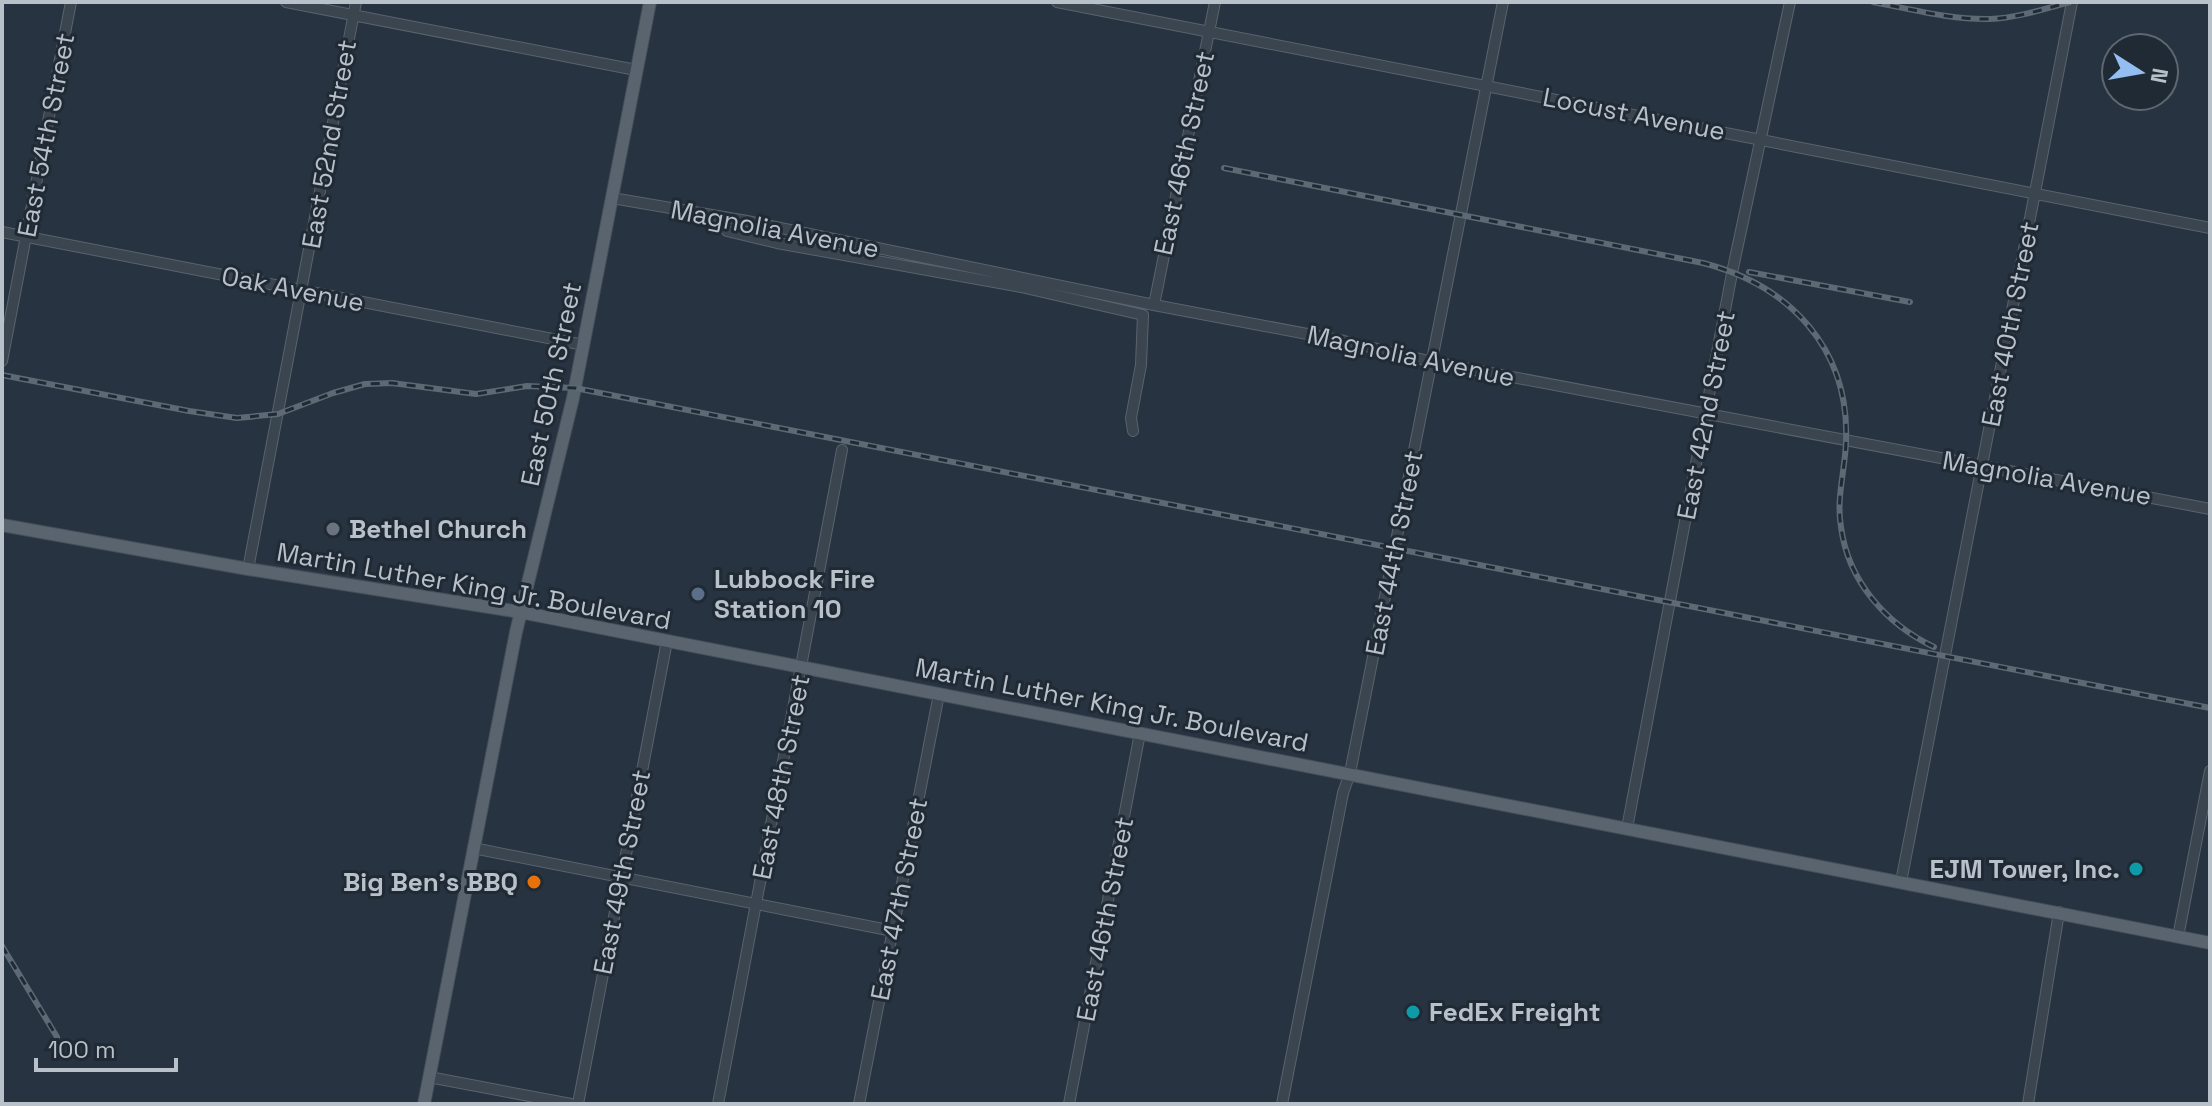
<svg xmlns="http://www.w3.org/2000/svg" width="2212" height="1106" font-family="'Space Grotesk',sans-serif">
  <rect width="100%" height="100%" fill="#273340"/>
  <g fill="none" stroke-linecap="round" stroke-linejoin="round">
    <g stroke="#59636d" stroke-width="12">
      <path id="minor" d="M286 2 636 70
        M1057 2 2210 228
        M612 198 747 221 1154 305 1344 341 1433 362 2210 509
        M727 231 777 243 1021 287 1143 315 1141 365 1131 418 1133 431
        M2 232 584 345
        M1154 305 1215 2
        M2 361 71 2
        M248 569 356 2
        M1627 828 1733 268 1790 2
        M473 848 893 931
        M1901 882 2072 2
        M2178 937 2210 771
        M429 1077 571 1104
        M578 1104 667 641
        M718 1104 842 450
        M859 1104 939 694
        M1069 1104 1140 733
        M1282 1104 1343 793 1350 773 1503 2
        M2028 1104 2059 912"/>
    </g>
    <g stroke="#454e59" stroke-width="14">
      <path id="major" d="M2 525 248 569 520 612 2210 943
        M424 1104 516 632 573 398 650 2"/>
    </g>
    <use href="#minor" stroke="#3b4550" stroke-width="10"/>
    <use href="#major" stroke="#59646f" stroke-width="12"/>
    <g stroke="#5e6976" stroke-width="6">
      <path id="rail" d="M1873 2C1911 9 1951 20 1990 19 2017 18 2044 9 2070 2
        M1224 168 1703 263C1789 285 1850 348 1846 442 1845 471 1836 498 1841 527 1848 581 1886 624 1934 647
        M1749 272 1910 302
        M2 375 189 411 237 418 278 414 333 393 365 384 392 383 476 394 527 386 575 388 2210 708
        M2 946 57 1037"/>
    </g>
    <use href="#rail" stroke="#202a35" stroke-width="3" stroke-dasharray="9" stroke-linecap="butt"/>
  </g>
  <circle fill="#6b7280" stroke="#202a35" stroke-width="3" cx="333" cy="529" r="8"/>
  <circle fill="#5c6f8a" stroke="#202a35" stroke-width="3" cx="698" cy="594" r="8"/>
  <g fill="#0f9aa8" stroke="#202a35" stroke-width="3">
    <circle cx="2136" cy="869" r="8"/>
    <circle cx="1413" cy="1012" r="8"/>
  </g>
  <circle fill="#e8710a" stroke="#202a35" stroke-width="3" cx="534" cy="882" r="8"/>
  <g text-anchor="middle" stroke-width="6" stroke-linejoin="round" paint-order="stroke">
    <g font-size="26" fill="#b8c0ca" stroke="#202a35">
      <text transform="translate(1634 114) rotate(11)" y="9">Locust Avenue</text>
      <text transform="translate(46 135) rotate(-79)" y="9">East 54th Street</text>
      <text transform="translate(329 144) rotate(-80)" y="9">East 52nd Street</text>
      <text transform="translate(1184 153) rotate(-78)" y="9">East 46th Street</text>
      <text transform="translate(775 229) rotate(11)" y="9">Magnolia Avenue</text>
      <text transform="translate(293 289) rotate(11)" y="9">Oak Avenue</text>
      <text transform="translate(2010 324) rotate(-79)" y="9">East 40th Street</text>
      <text transform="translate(1411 356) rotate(12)" y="9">Magnolia Avenue</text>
      <text transform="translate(551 384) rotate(-78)" y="9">East 50th Street</text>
      <text transform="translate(1706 415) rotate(-79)" y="9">East 42nd Street</text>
      <text transform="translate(2047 478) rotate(10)" y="9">Magnolia Avenue</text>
      <text transform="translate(1394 553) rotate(-79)" y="9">East 44th Street</text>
      <text transform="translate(474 586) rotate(10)" y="9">Martin Luther King Jr. Boulevard</text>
      <text transform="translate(1112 705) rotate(11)" y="9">Martin Luther King Jr. Boulevard</text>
      <text transform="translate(781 777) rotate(-79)" y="9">East 48th Street</text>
      <text transform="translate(622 872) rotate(-79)" y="9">East 49th Street</text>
      <text transform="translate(899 899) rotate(-79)" y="9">East 47th Street</text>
      <text transform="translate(1105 919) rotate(-79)" y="9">East 46th Street</text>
    </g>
    <g font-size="26" font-weight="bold" fill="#b8c0ca" stroke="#202a35" text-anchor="start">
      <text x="349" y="538">Bethel Church</text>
      <text x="714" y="588">Lubbock Fire<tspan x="714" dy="30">Station 10</tspan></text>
      <text x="2120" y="878" text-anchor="end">EJM Tower, Inc.</text>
      <text x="518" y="891" text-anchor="end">Big Ben's BBQ</text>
      <text x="1429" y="1021">FedEx Freight</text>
    </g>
  </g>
  <rect width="2212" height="1106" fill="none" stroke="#b8c0ca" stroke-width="8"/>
  <g transform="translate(2140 72) rotate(101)"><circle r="38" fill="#202a35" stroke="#5d6671" stroke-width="2"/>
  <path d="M0-6L14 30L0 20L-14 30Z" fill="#94bef2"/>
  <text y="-12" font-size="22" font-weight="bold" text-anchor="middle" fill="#b8c0ca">N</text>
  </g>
  <path d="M36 1058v12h140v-12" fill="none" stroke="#b8c0ca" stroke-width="4"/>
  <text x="48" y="1058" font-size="24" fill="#b8c0ca" stroke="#202a35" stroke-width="6" paint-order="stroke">100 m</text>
</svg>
